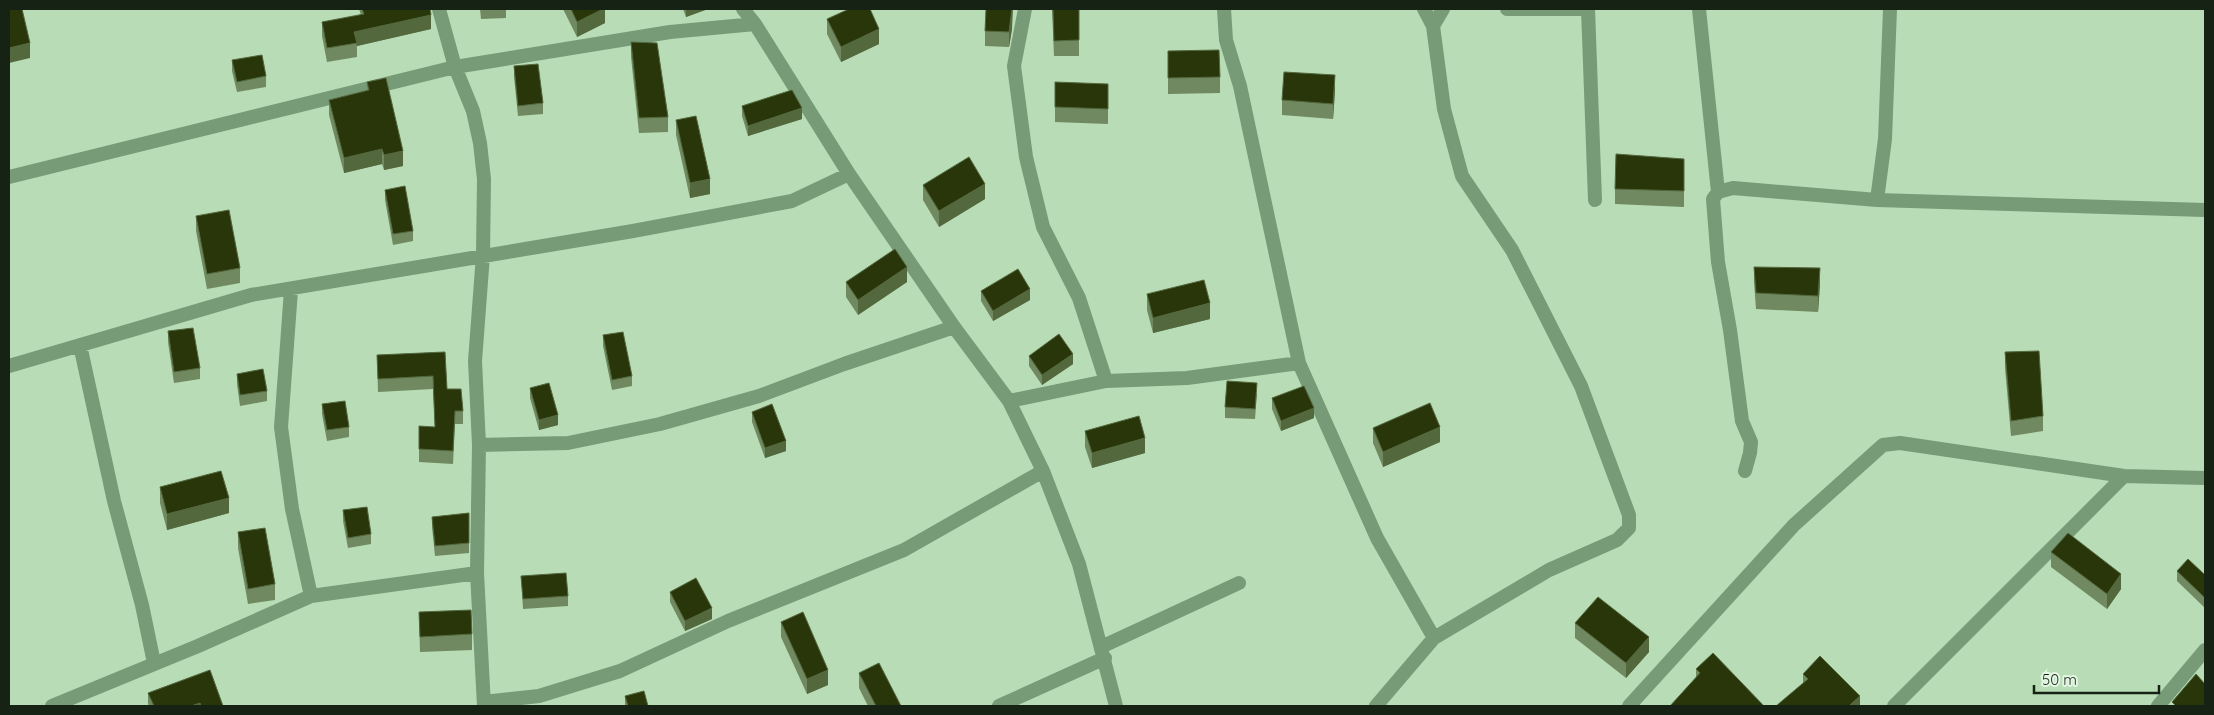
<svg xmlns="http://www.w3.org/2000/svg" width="2214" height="715" font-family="Quicksand,sans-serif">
  <rect width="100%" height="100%" fill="#b7dcb6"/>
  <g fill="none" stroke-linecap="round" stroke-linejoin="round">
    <path stroke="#779a77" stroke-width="14" d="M439 9 455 67 473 111 480 143 484 179 483 255 475 361 479 445 477 573 484 706
      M743 9 755 24 849 174 954 327 1009 401 1043 471 1079 564 1116 706
      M1025 9 1014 66 1026 157 1043 227 1079 298 1106 381
      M1224 9 1226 40 1240 86 1299 363 1377 538 1434 638
      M1507 9H1585
      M1588 9 1595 200
      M1699 9 1718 192
      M1433 26 1443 9
      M9 177 455 67 670 32 755 24
      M1877 200 1885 139 1890 9
      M291 290 281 427 292 509 311 596
      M80 345 114 501 142 605 154 663
      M9 366 251 295 633 231 792 201 849 174
      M1009 401 1106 381 1187 378 1299 363
      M479 445 568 443 660 424 759 396 844 364 954 327
      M1745 471 1750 453 1751 442 1742 421 1730 330 1718 262 1713 199 1718 192 1733 188 1877 200 2205 210
      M1101 647 1239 583
      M484 702 539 696 620 671 728 621 904 550 1043 471
      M52 706 198 646 311 596 477 573
      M999 706 1105 658
      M1376 706 1434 638 1549 570 1617 540 1629 528V515L1581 386 1512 250 1462 176 1444 109 1433 26 1424 9
      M1629 706 1794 525 1883 445 1900 443 2124 476 2205 478
      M1894 706 2124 476
      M2158 706 2205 650"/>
  </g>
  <path fill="#708960" d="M359 9H430L431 29 357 46V57L327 62 322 36V22L361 15Z
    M480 9H506V18L481 19Z
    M563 9H605V23L577 37Z
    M683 9H708L686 17Z
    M1052 9H1079V56H1054Z
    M827 19 879 44 841 62 827 34Z
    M1012 29 1009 47 985 46V31Z
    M631 42 668 117V132L639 133 631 57Z
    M1168 51 1220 77V93L1168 94Z
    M232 60 266 76V87L237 92 232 71Z
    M514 66 543 103V114L518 116 514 77Z
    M367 82 403 166 384 170 382 164 344 173 329 115V100L367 91Z
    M1335 91 1333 119 1282 115V100Z
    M1108 99V124L1055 122V107Z
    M742 106 802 119 748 136 742 116Z
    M676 120 710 194 690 198 676 135Z
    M1684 159V207L1615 204V189Z
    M923 185 985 199 939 227 923 200Z
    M385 190 413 231V241L393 245 385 200Z
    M196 216 240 268V283L207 289 196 231Z
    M1754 267 1820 284 1818 312 1756 309 1754 282Z
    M846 282H907L858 315 846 297Z
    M981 291 1030 300 993 321 981 301Z
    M1147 294 1210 319 1153 333 1147 310Z
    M168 331 200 368V379L174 383 168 342Z
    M603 335 632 376V386L612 390 603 346Z
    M445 352 447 389 463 411V424H455L453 464 419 462V449L435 427 433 389 378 392 377 355Z
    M2005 352 2043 416V431L2011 436 2005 368Z
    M1029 356 1073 364 1042 385 1029 366Z
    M237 374 267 391V401L240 406 237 384Z
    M530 388 558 425 539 430 530 398Z
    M1257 394 1255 419 1225 418V407Z
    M1272 398 1314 418 1281 431 1272 409Z
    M322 404 349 427V437L327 441 322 414Z
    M752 412 786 451 765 458 752 422Z
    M1373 428 1440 442 1383 467 1373 443Z
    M1085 431 1145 453 1092 468 1085 447Z
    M160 487 229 513 167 530 160 503Z
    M343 510 371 534V544L348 548 343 521Z
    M469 513V553L435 556 432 527V517Z
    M238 532 275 584V600L248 604 238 548Z
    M2051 552 2121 589 2107 609 2051 567Z
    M2177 571 2205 575V608L2177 581Z
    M521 576 568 596V606L523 609Z
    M670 592 712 619 685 631 670 602Z
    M419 612 472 634V650L420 652Z
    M781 622 828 685 807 694 781 637Z
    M1575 623 1649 652 1626 678 1575 638Z
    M1696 669 1764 706 1696 677Z
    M859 673 901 706H868L859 688Z
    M1803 674 1860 706 1803 684Z
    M148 693 223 706H149L148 704Z
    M625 696 648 706H625Z"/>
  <path fill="#54683e" d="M603 9H605V23L577 37V22Z
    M686 9H708L686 17Z
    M1012 9H1013L1012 29 1009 47V32Z
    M431 15V29L357 46 354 32Z
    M879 29V44L841 62V47Z
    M30 43V58L9 63V48Z
    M1335 75V91L1333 119V104Z
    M802 108V119L748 136V126Z
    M382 149V164L344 173V158Z
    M403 151V166L384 170V155Z
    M710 179V194L690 198V183Z
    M985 184V199L939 227V211Z
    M907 267V282L858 315V300Z
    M1820 268V284L1818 312V296Z
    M1030 289V300L993 321V311Z
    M1210 303V319L1153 333V318Z
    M1073 354V364L1042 385V375Z
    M1314 408V418L1281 431V421Z
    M558 415V425L539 430V420Z
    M1440 427V442L1383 467V452Z
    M1145 438V453L1092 468V453Z
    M786 441V451L765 458V448Z
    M229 498V513L167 530V514Z
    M2121 574V589L2107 609V594Z
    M712 608V619L685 631V621Z
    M1649 637V652L1626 678V663Z
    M828 670V685L807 694V679Z
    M1860 696V706H1849Z
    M200 703V706H191Z"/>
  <path fill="#29360a" stroke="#54683e" d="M9 9H22L30 43 9 48Z
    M362 9H430L431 15 354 32 357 43 327 48 322 22 364 14Z
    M571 9H603L577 22Z
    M849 9H870L879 29 841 47 827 19Z
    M986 9H1012L1009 32 985 31Z
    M1053 9H1079V40L1054 41Z
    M631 42 657 43 668 117 639 118Z
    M1219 50 1220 77 1168 78V51Z
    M262 55 266 76 237 82 232 60Z
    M538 64 543 103 518 106 514 66Z
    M1284 72 1335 75 1333 104 1282 100Z
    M386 78 403 151 384 155 382 149 344 158 329 100 369 90 367 82Z
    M1055 82 1108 84V109L1055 107Z
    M792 90 802 108 748 126 742 106Z
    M696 116 710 179 690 183 676 120Z
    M1616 154 1684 159V191L1615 189Z
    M969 157 985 184 939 211 923 185Z
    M405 186 413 231 393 234 385 190Z
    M229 210 240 268 207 274 196 216Z
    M895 249 907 267 858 300 846 282Z
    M1754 267 1820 268 1818 296 1756 293Z
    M1018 269 1030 289 993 311 981 291Z
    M1204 280 1210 303 1153 318 1147 294Z
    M193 328 200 368 174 372 168 331Z
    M623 332 632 376 612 380 603 335Z
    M1059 334 1073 354 1042 375 1029 356Z
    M2039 351 2043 416 2011 421 2005 352Z
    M445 352 447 389H461L463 411H455L453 451 419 449V426L435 427 433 376 378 379 377 355Z
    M263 369 267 391 240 395 237 374Z
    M1227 381 1257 383 1255 409 1225 407Z
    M549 383 558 415 539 420 530 388Z
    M1304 386 1314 408 1281 421 1272 398Z
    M345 401 349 427 327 430 322 404Z
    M1430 403 1440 427 1383 452 1373 428Z
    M772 404 786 441 765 448 752 412Z
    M1139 416 1145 438 1092 453 1085 431Z
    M221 471 229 498 167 514 160 487Z
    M367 507 371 534 348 538 343 510Z
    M469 513V543L435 546 432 517Z
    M265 528 275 584 248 589 238 532Z
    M2068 533 2121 574 2107 594 2051 552Z
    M2188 559 2205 575V598L2177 571Z
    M566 573 568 596 523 599 521 576Z
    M696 578 712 608 685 621 670 592Z
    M1598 597 1649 637 1626 663 1575 623Z
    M471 610 472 634 420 637 419 612Z
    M803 612 828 670 807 679 781 622Z
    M1713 653 1764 706H1670L1700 673 1696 669Z
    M1820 656 1860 696 1849 706H1776L1808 679 1803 674Z
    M879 663 901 706H876L859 673Z
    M210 670 223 706H201L200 703 191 706H154L148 693Z
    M2196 674 2205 684V706H2176L2172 702Z
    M644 691 648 706H628L625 696Z"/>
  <rect width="2214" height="715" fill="none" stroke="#152214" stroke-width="20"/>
  <path d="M2034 685v8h125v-8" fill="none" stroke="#152214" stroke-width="2.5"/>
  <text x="2042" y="685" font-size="15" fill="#152214" stroke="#e4f7e4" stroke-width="4" paint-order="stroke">50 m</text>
</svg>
